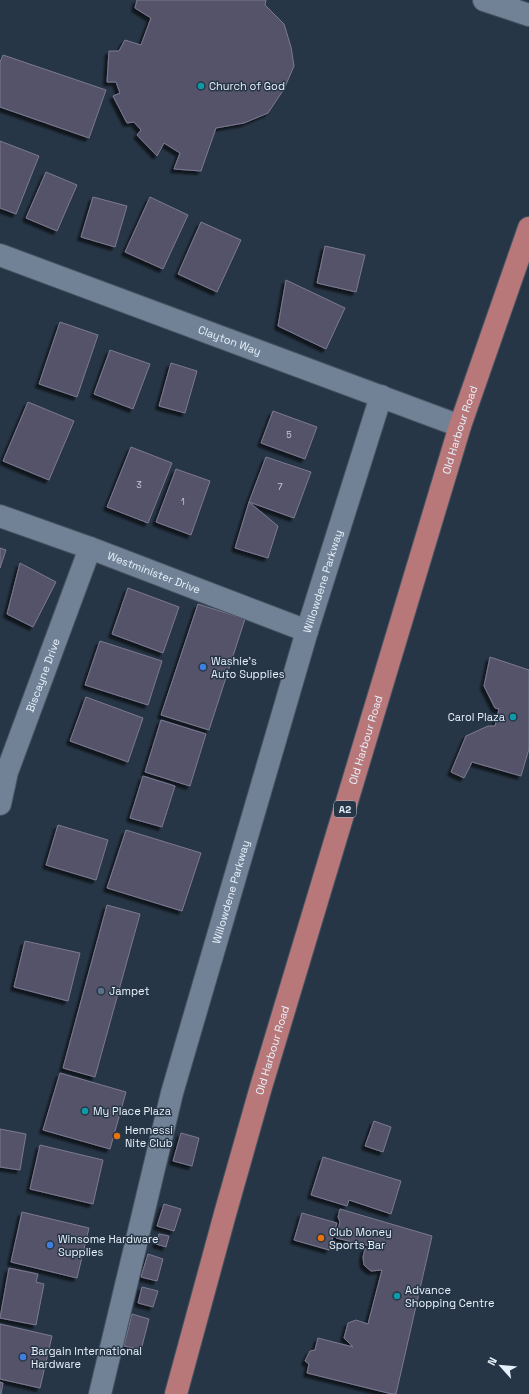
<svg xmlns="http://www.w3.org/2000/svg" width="529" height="1394" font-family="'Space Grotesk',sans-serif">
  <defs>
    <filter id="shadow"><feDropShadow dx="-3.5" dy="3.5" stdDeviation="1" flood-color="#0009"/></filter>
  </defs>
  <rect width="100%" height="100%" fill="#273646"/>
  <path fill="#555369" stroke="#7c7a91" filter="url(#shadow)" d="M137 0H266L265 5 284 24 291 47 294 66 284 89 268 113 244 123 216 128 201 171 174 169 180 153 164 143 157 156 137 135 141 130 134 122 127 123 113 96 120 93 116 82H107L109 51H119L125 40 141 45 151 18 135 8Z
    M3 55 106 90 89 138 0 107V62Z
    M0 141 39 156 16 214 0 208Z
    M46 172 77 185 57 231 26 218Z
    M93 197 127 206 115 247 81 237Z
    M150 197 188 215 163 269 125 252Z
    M201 222 241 240 217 292 178 274Z
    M325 246 365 255 356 292 317 283Z
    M286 280 345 308 326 349 278 326Z
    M60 322 98 335 77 397 39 384Z
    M110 350 150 364 133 409 94 394Z
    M171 363 197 371 185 413 159 406Z
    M28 402 74 421 49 480 3 461Z
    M273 411 317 427 305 459 261 443Z
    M131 447 172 463 148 523 107 507Z
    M266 457 311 472 294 518 249 502Z
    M176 469 210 481 191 535 156 522Z
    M249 502 278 526 268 558 235 548Z
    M0 548 6 550 0 568Z
    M20 563 56 582 33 627 7 614Z
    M128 588 179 607 163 653 112 634Z
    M198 604 245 619 209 730 161 715Z
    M100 641 162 661 148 705 85 685Z
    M490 657 529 670V749L521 776 472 762 464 778 451 772 466 736 488 726H495L499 709 495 708 484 686Z
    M86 697 143 718 128 762 70 741Z
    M161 720 206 734 190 786 145 772Z
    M143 776 175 786 162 827 130 818Z
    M58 825 108 840 96 880 46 865Z
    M126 830 201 853 182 911 107 888Z
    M107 905 140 914 95 1077 63 1068Z
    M25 941 80 953 68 1001 14 987Z
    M60 1073 126 1092 110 1149 43 1130Z
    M374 1121 391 1127 383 1152 365 1146Z
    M0 1129 26 1134 20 1170 0 1167Z
    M181 1133 199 1138 192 1166 173 1161Z
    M40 1145 103 1160 93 1204 30 1189Z
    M323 1157 401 1181 391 1214 349 1200 347 1206 311 1195Z
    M164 1204 181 1209 174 1231 157 1226Z
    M340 1209 432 1236 396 1394H392L307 1373 309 1364 305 1361 310 1351 315 1350 318 1338 353 1347 344 1338 348 1323 356 1320 368 1324 382 1270 371 1271 364 1265 363 1257 365 1249 370 1246 336 1238 340 1222 338 1217Z
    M22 1212 89 1228 77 1278 11 1262Z
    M302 1213 337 1223 329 1250 294 1240Z
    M159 1234 169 1236 166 1247 156 1244Z
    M148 1254 163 1259 157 1281 141 1277Z
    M9 1268 38 1274 36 1282 44 1284 36 1325 0 1318Z
    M142 1287 158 1291 153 1307 138 1303Z
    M132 1314 149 1319 141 1350 124 1346Z
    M0 1324 52 1336 40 1388 0 1379Z
    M0 1382 3 1383 1 1394H0Z"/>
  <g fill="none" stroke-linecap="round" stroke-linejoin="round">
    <g stroke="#475462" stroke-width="24">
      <g id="street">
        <path d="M484 0 529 15"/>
        <path id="s1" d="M0 255 460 426"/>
        <path id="s2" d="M0 516 90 548 307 631"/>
        <path id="s3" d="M0 804 7 772 90 548"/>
        <path id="s4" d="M100 1394 172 1093 307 631 381 396"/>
      </g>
    </g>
    <g stroke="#475462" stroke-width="24">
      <g id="primary">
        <path id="s5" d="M176 1394 225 1214 261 1087 460 426 529 228"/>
      </g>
    </g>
    <use href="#street" stroke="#718296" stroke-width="22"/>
    <use href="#primary" stroke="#b87879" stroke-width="22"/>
  </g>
  <g fill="#0f9aa8" stroke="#273646" stroke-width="1.5">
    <circle cx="201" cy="86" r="4"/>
    <circle cx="513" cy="717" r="4"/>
    <circle cx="85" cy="1111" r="4"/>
    <circle cx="397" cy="1296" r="4"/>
  </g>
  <g fill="#3f7fe0" stroke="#273646" stroke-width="1.5">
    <circle cx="203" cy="667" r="4"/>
    <circle cx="50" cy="1245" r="4"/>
    <circle cx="23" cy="1357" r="4"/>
  </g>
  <circle fill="#5c6f8a" stroke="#273646" stroke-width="1.5" cx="101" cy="991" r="4"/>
  <g fill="#e8710a" stroke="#273646" stroke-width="1.5">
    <circle cx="117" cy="1136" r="4"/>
    <circle cx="321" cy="1238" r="4"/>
  </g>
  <g text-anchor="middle" stroke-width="3" stroke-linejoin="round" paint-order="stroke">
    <g font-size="9" fill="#c2cad7">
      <text x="289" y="438">5</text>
      <text x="139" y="488">3</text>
      <text x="280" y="490">7</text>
      <text x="183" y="505">1</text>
    </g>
    <rect fill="#273646" stroke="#adb9c5" stroke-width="1" x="334" y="801" width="22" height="16" rx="3"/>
    <g font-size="10" font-weight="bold" fill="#e7f1fc">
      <text x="345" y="813">A2</text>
    </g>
    <g font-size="11" fill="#e7f1fc" stroke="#273646" text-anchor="start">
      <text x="209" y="90">Church of God</text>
      <text x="211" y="665">Washie's<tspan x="211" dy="13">Auto Supplies</tspan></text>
      <text x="505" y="721" text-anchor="end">Carol Plaza</text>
      <text x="109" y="995">Jampet</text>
      <text x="93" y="1115">My Place Plaza</text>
      <text x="125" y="1134">Hennessi<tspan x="125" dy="13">Nite Club</tspan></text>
      <text x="329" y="1236">Club Money<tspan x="329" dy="13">Sports Bar</tspan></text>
      <text x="58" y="1243">Winsome Hardware<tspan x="58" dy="13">Supplies</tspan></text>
      <text x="405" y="1294">Advance<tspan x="405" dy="13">Shopping Centre</tspan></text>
      <text x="31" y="1355">Bargain International<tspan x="31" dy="13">Hardware</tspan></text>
    </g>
    <g font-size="11" fill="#e7f1fc" stroke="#273646">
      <text dy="4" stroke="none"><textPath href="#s1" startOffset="245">Clayton Way</textPath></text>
      <text dy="4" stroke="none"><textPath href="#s5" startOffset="1005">Old Harbour Road</textPath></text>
      <text dy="4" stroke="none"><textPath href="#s2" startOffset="164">Westminister Drive</textPath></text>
      <text dy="4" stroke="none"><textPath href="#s4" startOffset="843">Willowdene Parkway</textPath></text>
      <text dy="4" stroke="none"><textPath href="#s3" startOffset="136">Biscayne Drive</textPath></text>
      <text dy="4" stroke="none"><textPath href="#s5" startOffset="681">Old Harbour Road</textPath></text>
      <text dy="4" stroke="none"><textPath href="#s4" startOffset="519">Willowdene Parkway</textPath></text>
      <text dy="4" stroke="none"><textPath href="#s5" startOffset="357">Old Harbour Road</textPath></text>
    </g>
  </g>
  <g transform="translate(501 1366) rotate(297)" stroke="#273646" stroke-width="3" paint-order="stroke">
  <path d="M0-3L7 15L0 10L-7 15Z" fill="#e7f1fc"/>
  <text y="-6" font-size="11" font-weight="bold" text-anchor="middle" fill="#e7f1fc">N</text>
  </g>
</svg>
